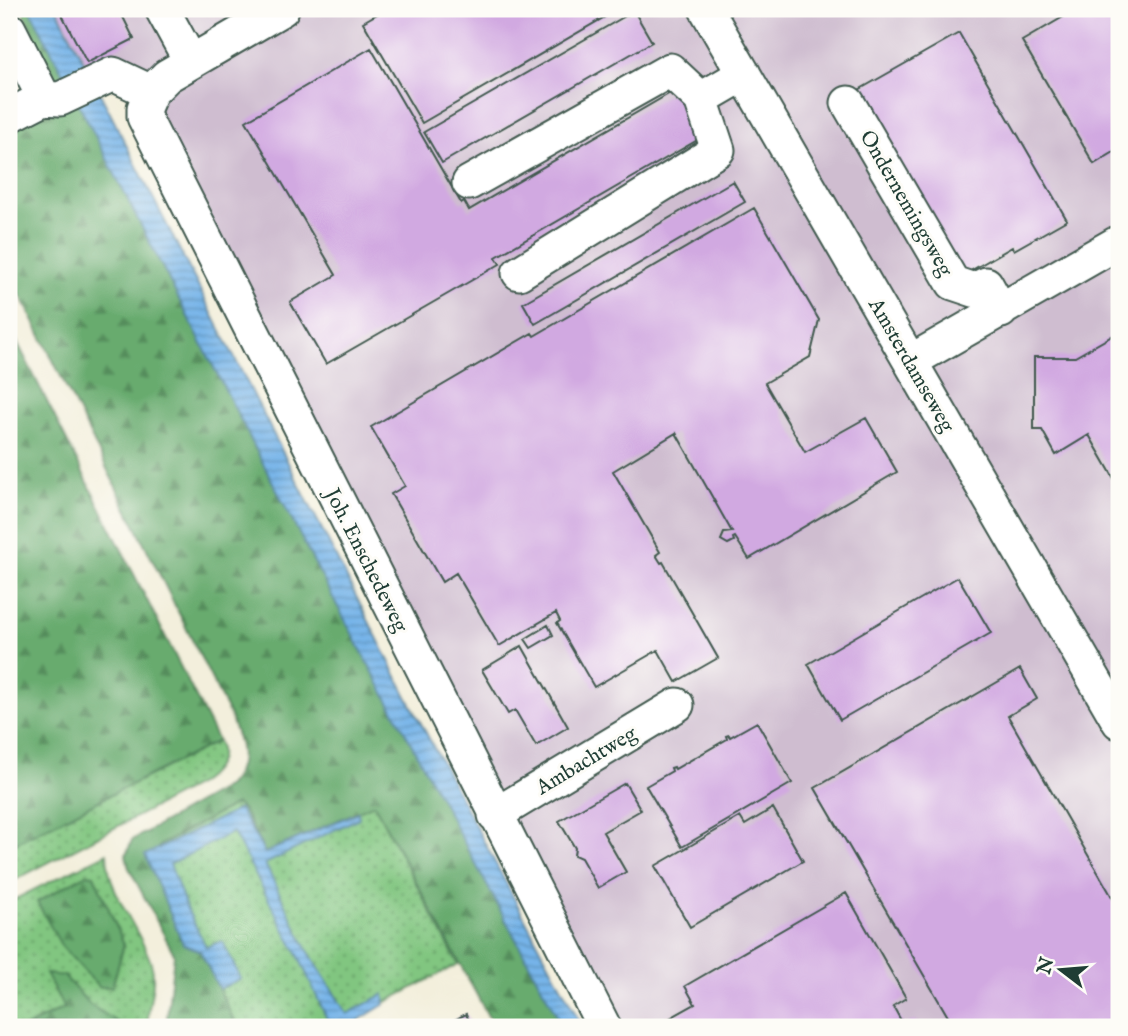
<svg xmlns="http://www.w3.org/2000/svg" width="1128" height="1036" font-family="'IM FELL English',serif">
  <defs>
    <pattern id="grass-dots" width="8" height="8" patternUnits="userSpaceOnUse" patternTransform="scale(1.75)"><rect width="8" height="8" fill="#81c680"/><path d="M2 2h.1M6 6h.1" fill="none" stroke="#69a26a" stroke-width="1.8" stroke-linecap="round"/></pattern>
    <pattern id="forest-firs" width="22" height="20" patternUnits="userSpaceOnUse" patternTransform="scale(1.75)"><rect width="22" height="20" fill="#68ab6e"/><path d="M5 1l3.5 6h-7zM16 11l3.5 6h-7z" fill="#558c5b"/></pattern>
    <pattern id="water-rules" width="6" height="5" patternUnits="userSpaceOnUse" patternTransform="scale(1.75)"><rect width="6" height="5" fill="#76b4e9"/><path d="M0 2.5h6" fill="none" stroke="#6094be"/></pattern>
  </defs>
  <rect width="100%" height="100%" fill="#fdfcf7"/>
  <filter id="ink" filterUnits="userSpaceOnUse"><feTurbulence type="fractalNoise" baseFrequency=".0143" numOctaves="2"/><feDisplacementMap in="SourceGraphic" scale="14" xChannelSelector="R" yChannelSelector="G"/><feConvolveMatrix kernelMatrix="1 2 1 2 8 2 1 2 1" color-interpolation-filters="sRGB"/></filter>
  <filter id="wash" filterUnits="userSpaceOnUse"><feTurbulence type="fractalNoise" baseFrequency=".00686" numOctaves="4" result="noise"/><feDisplacementMap in="SourceGraphic" scale="28" xChannelSelector="R" yChannelSelector="G"/><feGaussianBlur stdDeviation="1.57" result="paint"/><feColorMatrix in="noise" values="0 0 0 0 0 0 0 0 0 0 0 0 0 0 0 0 0 1.4 0 .05"/><feComposite in="paint" operator="in"/></filter>
  <g filter="url(#wash)">
    <rect width="100%" height="100%" fill="#f3efdc"/>
    <path fill="#cfbdd0" d="M55 9H1119V1027H618L144 117 151 92 92 84Z"/>
    <path fill="url(#grass-dots)" stroke="#50825a" stroke-width="2" fill-rule="evenodd" d="M218 741C226 760 212 775 197 785L9 883V846Z
      M236 804 243 810 374 804 458 964 339 1027H237L219 989 241 979 222 941 200 951 155 854 159 845Z
      M107 853C108 896 138 924 151 963 158 984 146 1006 148 1027H125L90 1005 64 976 47 974 64 1008 26 1027H9V902ZM93 875 124 945 112 987Z"/>
    <path fill="url(#forest-firs)" stroke="#447451" stroke-width="2" d="M21 9H39L571 1026 494 1027 374 804 265 853 243 810 236 804 160 845 155 854 237 1027H166L174 954 129 868 126 855 132 840 228 786C249 763 240 742 230 716L14 282H9V130L68 102Z
      M9 326 218 741 9 846Z
      M87 874 94 875 124 944 112 987H99L62 947 37 902Z
      M46 974 64 976 90 1005 125 1027H26L64 1008Z"/>
    <path fill="url(#water-rules)" stroke="#4a788e" stroke-width="2" d="M30 9H57L415 712 580 1022 563 1027 309 553Z
      M239 809 265 853 358 812 359 818 265 864 307 949 347 1014 384 994 385 1004 359 1020 362 1027H326L327 1019 298 955 233 832 170 864 186 907 206 947 222 941 241 979 219 989 200 951 183 944 145 855Z"/>
    <g id="blocks">
      <path fill="#d1a9e1" d="M59 9H119L134 39 87 63Z
        M386 9H614L615 11 422 123 363 22Z
        M1077 9H1119V149L1094 164 1022 41Z
        M634 11 652 42 442 163 424 132Z
        M959 33 1067 220 1014 250 1012 247 965 274 855 92Z
        M371 48 461 203 464 201 469 210 679 88 706 135 496 257 500 264 326 364 290 302 336 275 246 121Z
        M733 181 745 202 535 324 523 303Z
        M754 208 819 320 810 357 765 383 805 452 866 418 897 472 749 559 735 537 733 538 734 541 728 544 721 540 724 533 732 532 676 433 613 471 660 552 656 555 661 563 663 562 718 658 676 682 658 650 594 687 557 623 560 621 556 613 499 646 456 573 442 582 391 494 405 486 371 427 532 333 534 336Z
        M1119 332V487L1089 435 1056 455 1042 430H1034V357H1075Z
        M958 577 991 633 840 720 808 664Z
        M548 625 553 635 531 648 525 639Z
        M522 646 568 727 536 746 515 710 508 714 482 670Z
        M1020 669 1037 699 1008 716 1119 909V1027H954L815 788Z
        M757 722 792 783 682 847 646 786 672 771 671 768 674 767 675 769 727 739 726 736 729 735 730 737Z
        M625 783 641 810 603 832 626 872 598 888 581 858 574 855 575 848 559 821Z
        M773 808 803 861 690 927 655 866 740 817 745 825Z
        M846 893 906 998 893 1006 904 1026 915 1020 919 1027H668L665 1021 695 1004 685 986Z
        M466 1014 472 1027H441L451 1022Z"/>
    </g>
  </g>
  <g filter="url(#ink)">
    <use href="#blocks" fill-opacity="0" stroke="#3f584d" stroke-width="2"/>
    <g fill="none" stroke-linecap="round" stroke-linejoin="round">
      <g stroke="#3f584d" stroke-width="37">
        <path id="minor" d="M162 9 191 62
          M282 9 167 76 151 92 144 108V117L604 1027
          M706 9 1119 722
          M9 29 44 98
          M848 103 953 283 974 290 986 284 1001 311
          M9 116 44 98 60 99 113 74 151 92
          M469 183 670 70 701 99 744 74
          M519 273 718 150 701 99
          M925 353 1119 242
          M495 815 677 705"/>
      </g>
      <use href="#minor" stroke="#fff" stroke-width="33"/>
    </g>
  </g>
  <g text-anchor="middle" stroke-width="6" stroke-linejoin="round" paint-order="stroke">
    <g font-size="21" fill="#1f3d34" stroke="#fdfcf7">
      <text transform="translate(907 203) rotate(60)" y="7">Ondernemingsweg</text>
      <text transform="translate(912 365) rotate(60)" y="7">Amsterdamseweg</text>
      <text transform="translate(367 560) rotate(63)" y="7">Joh. Enschedeweg</text>
      <text transform="translate(586 760) rotate(-31)" y="7">Ambachtweg</text>
    </g>
  </g>
  <rect width="1128" height="1036" fill="none" stroke="#fdfcf7" stroke-width="35"/>
  <g transform="translate(1061 970) rotate(286)" stroke="#fdfcf7" stroke-width="5" paint-order="stroke">
  <path d="M0-5L12 26L0 18L-12 26Z" fill="#1f3d34"/>
  <text y="-10" font-size="19" font-weight="bold" text-anchor="middle" fill="#1f3d34">N</text>
  </g>
</svg>
